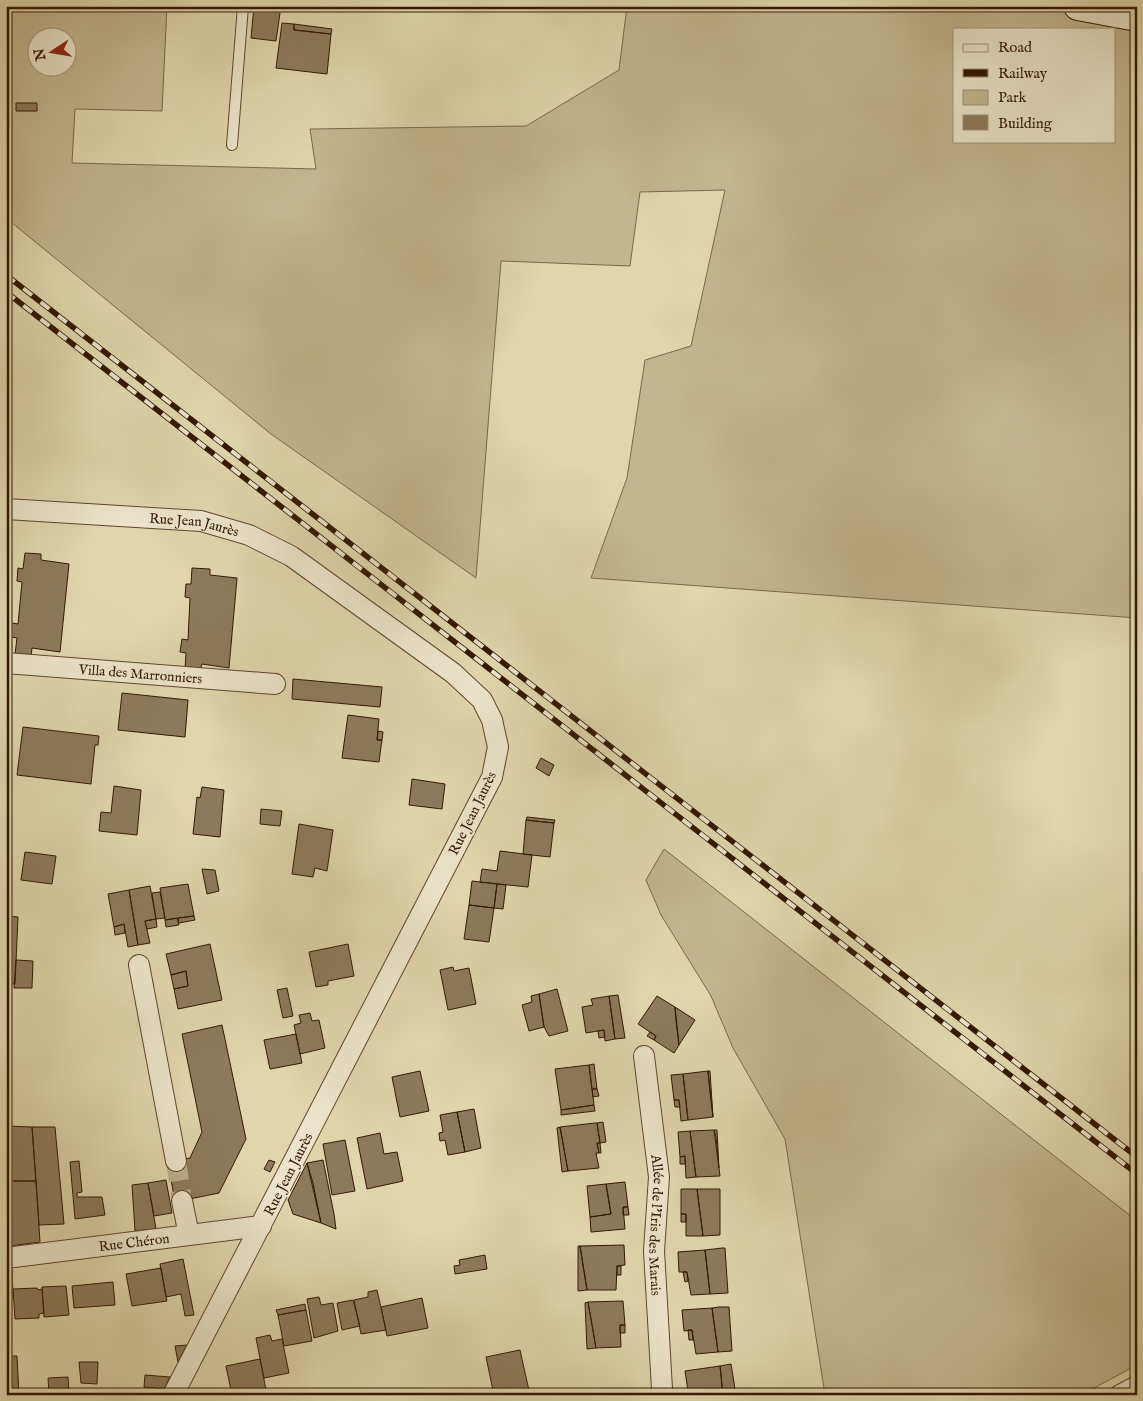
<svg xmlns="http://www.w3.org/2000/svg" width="1143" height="1401" font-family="'IM FELL English',serif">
  <rect width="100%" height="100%" fill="#e0d5ad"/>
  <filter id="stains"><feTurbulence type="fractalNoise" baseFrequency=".004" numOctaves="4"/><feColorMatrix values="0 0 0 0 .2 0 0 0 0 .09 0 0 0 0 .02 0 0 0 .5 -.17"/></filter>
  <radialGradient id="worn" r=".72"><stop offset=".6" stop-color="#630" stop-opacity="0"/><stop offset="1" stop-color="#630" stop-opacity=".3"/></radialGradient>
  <path fill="#c3b590" stroke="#7c664a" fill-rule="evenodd" d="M6 6H167L162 111 75 109 72 163 316 169 310 129 526 126 619 70 627 6H1137V618L591 578 627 478 645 360 691 346 725 190 640 192 630 266 501 261 476 578 271 434 6 218ZM954 29H1114V141H954ZM38 38H68V68H38Z
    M664 849 1137 1221V1365L1081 1395H825L785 1139 733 1048 711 996 661 915 646 880Z"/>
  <path fill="#8d7a5c" stroke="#341704" d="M254 6H281L276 41 251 38Z
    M282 23 294 24V30L331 34 327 74 276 68Z
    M294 24 332 29 331 34 294 30Z
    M16 103H37V111H16Z
    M25 553 41 554V560L69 564 60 652 32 648 31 656 15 654 17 638 11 637 12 623 18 624 22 582 17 581 18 568 23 569Z
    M192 568 210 569V575L237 578 229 668 202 664 200 671 185 669 186 653 180 652 182 639 188 640 190 598 185 597 186 584H191Z
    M293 679 382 687 380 707 292 699Z
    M122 693 188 700 185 737 118 730Z
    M348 715 379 719 377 740H382L379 762 342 758Z
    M23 727 99 736 98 745H95L91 784 17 775Z
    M378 731 383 732 382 740H377Z
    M541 758 554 765 549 776 536 768Z
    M412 779 445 784 442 809 409 805Z
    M114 786 141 790 137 835 99 831 101 812 111 813Z
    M202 787 224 790 220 837 193 834 197 797 200 798Z
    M261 809 282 811 280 826 260 824Z
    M527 817 555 820 554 823 526 820Z
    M526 820 554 823 550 857 523 854Z
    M299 824 333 830 327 871 315 868 313 877 292 874Z
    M500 851 532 855 528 887 480 882 482 869 497 871Z
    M25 852 56 856 52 884 21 880Z
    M202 869 215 870 219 891 207 894Z
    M472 881 497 884 494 908 469 905Z
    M188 884 194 916 165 920 160 888Z
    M497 884 506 885 503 909 494 908Z
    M150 886 156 919 145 921 150 943 138 945 129 890Z
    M129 890 138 945 128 947 124 924 114 927 108 894Z
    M160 892 165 918 156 919 152 893Z
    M469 905 494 908 489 942 464 939Z
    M6 916 18 917 15 984H6Z
    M194 916 195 920 179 923 178 918Z
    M177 918 179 925 166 927 165 920Z
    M156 919 157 927 147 929 145 921Z
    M124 924 125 933 115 935 114 927Z
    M210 944 222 1000 178 1009 174 989 188 986 186 971 171 975 166 954Z
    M348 944 354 976 328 981V985L316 987 309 952Z
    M16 960 33 961 32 988H14Z
    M453 967 454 971 469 968 476 1004 448 1010 440 970Z
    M186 971 188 986 174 989 171 975Z
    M287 988 293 1016 283 1018 277 990Z
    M557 989 568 1031 549 1036 544 1027 539 994Z
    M539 994 544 1027 529 1031 522 1005 532 1002 531 996Z
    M618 995 625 1038 615 1039 609 996Z
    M609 996 615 1039 605 1041 604 1030 586 1033 582 1007 593 1005 591 999Z
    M657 996 675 1007 679 1045 674 1053 654 1040 656 1036 638 1024Z
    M675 1007 695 1020 679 1045 676 1021Z
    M310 1013 312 1021 319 1020 325 1048 300 1054 294 1025 301 1023 299 1015Z
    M222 1025 246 1139 219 1193 175 1202 168 1163 190 1158 202 1132 182 1034Z
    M604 1030 605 1037 599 1038 598 1031Z
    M650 1032 656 1036 654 1040 647 1036Z
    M296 1034 302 1063 270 1069 264 1040Z
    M594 1064 597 1089H592L589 1065Z
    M589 1065 594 1105 561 1110 555 1069Z
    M420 1071 429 1111 400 1117 392 1077Z
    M708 1071H710L713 1117 709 1083Z
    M708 1071 713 1117 688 1120 683 1074Z
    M683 1074 688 1120 681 1121 679 1100H674L671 1075Z
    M592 1089H597L599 1096 593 1097Z
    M674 1100H679L680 1107H675Z
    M594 1105 595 1111 561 1115V1110Z
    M474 1109 481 1148 465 1152 457 1112Z
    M457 1112 465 1152 448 1155 445 1140 440 1141 439 1133 443 1132 440 1115Z
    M603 1122 606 1142 600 1143 597 1123Z
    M595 1123H597L600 1143H597L599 1153H596L599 1168 568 1171 560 1127Z
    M6 1126 32 1127 36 1181H6Z
    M32 1127H55L64 1224 39 1225Z
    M560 1127 568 1171 562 1172 557 1128Z
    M714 1130H717L719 1168 716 1137Z
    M714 1130 720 1176 696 1177 690 1131Z
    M690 1131 696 1177 686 1178 685 1156 680 1157 678 1132Z
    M380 1133 384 1154 397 1152 403 1181 367 1189 357 1138Z
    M345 1140 355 1191 332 1195 323 1144Z
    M597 1143H600L601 1153H599Z
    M685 1156V1164H680V1157Z
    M269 1160 275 1162 270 1172 264 1169Z
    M323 1160 334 1214 336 1229 321 1223 307 1163Z
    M79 1161 82 1192 77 1193V1197H102L105 1215 75 1219 70 1162Z
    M307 1163 313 1183 321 1223 293 1214 288 1200Z
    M166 1180 172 1213 154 1216 148 1183Z
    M6 1181H36L40 1242 9 1246Z
    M625 1182 628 1207H623L625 1229 591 1232 590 1217 611 1214 606 1184Z
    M148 1183 156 1229 135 1231 132 1185Z
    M606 1184 611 1214 590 1217 587 1186Z
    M681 1189H697L703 1236H686V1214H681Z
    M697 1189H720V1235L703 1236Z
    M623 1207H628L629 1215H623Z
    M681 1214H686V1222H681Z
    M624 1245 625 1265 617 1266 616 1290H587L580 1246Z
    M578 1246H580L587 1290 578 1291Z
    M722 1248H725L728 1293 710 1294 705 1250Z
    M705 1250 710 1294 691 1295 687 1272H679L678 1252Z
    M485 1255 487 1269 455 1274 454 1266 460 1265 459 1260Z
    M183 1259 194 1315 185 1316 181 1294 166 1297 160 1264Z
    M617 1266H621V1275H617Z
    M12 1267 13 1297H6V1268Z
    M161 1268 167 1301 132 1306 126 1274Z
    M683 1272H687L688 1281 685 1282Z
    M113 1282 115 1305 74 1308 72 1286Z
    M66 1286 69 1315 44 1317 42 1287Z
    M37 1288 38 1290 42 1289 44 1313 39 1314V1318L15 1319 13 1289Z
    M377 1290 386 1330 361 1334 354 1300 368 1297V1292Z
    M319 1297 321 1305 333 1303 338 1331 314 1338 307 1299Z
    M422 1298 428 1328 387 1336 381 1307Z
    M353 1300 360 1326 342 1330 337 1303Z
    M623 1301 625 1325H620L621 1347 596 1348 588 1302Z
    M588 1302 596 1348 587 1349 585 1303Z
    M305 1304 306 1310 278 1315 276 1310Z
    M719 1307H729L732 1351 718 1352 712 1308Z
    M712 1308 718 1352 696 1354 692 1330 684 1331 682 1310Z
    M306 1310 312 1341 284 1346 278 1315Z
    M620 1325H625V1333H620Z
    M688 1330H692L693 1340H689Z
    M270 1335 272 1341 282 1339 289 1373 264 1378 256 1338Z
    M187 1345 178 1362 175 1346Z
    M520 1350 530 1395H494L486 1357Z
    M6 1356H17L19 1395H6Z
    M260 1359 266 1390 232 1395 226 1366Z
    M79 1362H98L97 1384 81 1383Z
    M731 1364 736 1395H723L720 1366Z
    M720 1366 723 1395H697L696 1390 688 1391 685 1371Z
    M145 1375 170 1377 164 1389 144 1387Z
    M68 1377 69 1395H49L48 1378Z"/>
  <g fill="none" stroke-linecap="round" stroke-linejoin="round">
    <path stroke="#beaf8b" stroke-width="20" stroke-dasharray="20 10" stroke-linecap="butt" d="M176 1161 182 1201"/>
    <g stroke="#5f462e" stroke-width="12">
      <path id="service" d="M232 145 243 6"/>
    </g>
    <g stroke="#5f462e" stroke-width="22">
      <g id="minor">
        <path id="s1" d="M6 509 201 521 249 535 291 556 453 673 482 700 492 720 498 747 492 777 173 1395"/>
        <path id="s2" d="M6 663 275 684"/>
        <path d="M139 965 176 1161"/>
        <path id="s3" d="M644 1056 659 1177 654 1251 662 1389 664 1395"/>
        <path d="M182 1201 189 1235"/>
        <path id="s4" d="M6 1258 261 1226"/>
        <path d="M1120 1395 1137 1386"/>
      </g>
    </g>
    <g stroke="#341704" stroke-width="30">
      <path id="secondary" d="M1078 6 1137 17"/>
    </g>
    <use href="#service" stroke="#ebe4ca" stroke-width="10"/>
    <use href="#minor" stroke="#ebe4ca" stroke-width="20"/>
    <use href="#secondary" stroke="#ebe4ca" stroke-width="28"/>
    <g stroke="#341704" stroke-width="5.5">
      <path id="rail" d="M6 275 1137 1157
        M6 292 1137 1174"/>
    </g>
    <use href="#rail" stroke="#ebe4ca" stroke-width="4" stroke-dasharray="11" stroke-linecap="butt"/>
  </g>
  <g text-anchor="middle" stroke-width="4.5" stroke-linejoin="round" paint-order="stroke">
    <g font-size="14" fill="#341704" stroke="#ebe4ca">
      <text dy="5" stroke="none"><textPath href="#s1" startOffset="189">Rue Jean Jaurès</textPath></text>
      <text dy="5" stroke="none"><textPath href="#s2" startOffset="135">Villa des Marronniers</textPath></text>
      <text transform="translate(472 813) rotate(-64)" y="5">Rue Jean Jaurès</text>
      <text transform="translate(288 1174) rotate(-63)" y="5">Rue Jean Jaurès</text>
      <text dy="5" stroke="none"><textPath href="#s3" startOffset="170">Allée de l'Iris des Marais</textPath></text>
      <text dy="5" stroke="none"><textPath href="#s4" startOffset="129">Rue Chéron</textPath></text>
    </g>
  </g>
  <rect width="1143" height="1401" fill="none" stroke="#e0d5ad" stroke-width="25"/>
  <rect x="8" y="8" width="1128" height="1386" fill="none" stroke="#341704" stroke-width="2.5"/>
  <rect x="12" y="12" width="1118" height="1376" fill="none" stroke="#341704"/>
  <rect x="953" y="28" width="162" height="115" fill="#ebe4ca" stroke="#a2927b"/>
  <rect x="963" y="44" width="25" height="8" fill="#ebe4ca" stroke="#a2927b"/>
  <text x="998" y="52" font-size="15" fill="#341704">Road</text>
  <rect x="963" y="69" width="25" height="8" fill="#341704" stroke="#a2927b"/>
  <text x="998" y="78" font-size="15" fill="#341704">Railway</text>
  <rect x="963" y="90" width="25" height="15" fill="#c3b590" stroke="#a2927b"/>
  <text x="998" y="102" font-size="15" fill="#341704">Park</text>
  <rect x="963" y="115" width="25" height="15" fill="#8d7a5c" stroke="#a2927b"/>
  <text x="998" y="128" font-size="15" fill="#341704">Building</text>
  <g transform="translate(52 52) rotate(258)"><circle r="24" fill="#ebe4ca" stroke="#a2927b"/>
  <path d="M0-4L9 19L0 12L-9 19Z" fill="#8f2418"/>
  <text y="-8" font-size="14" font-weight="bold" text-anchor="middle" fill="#341704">N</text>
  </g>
  <rect width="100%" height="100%" filter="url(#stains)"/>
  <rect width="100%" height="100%" fill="url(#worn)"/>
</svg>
